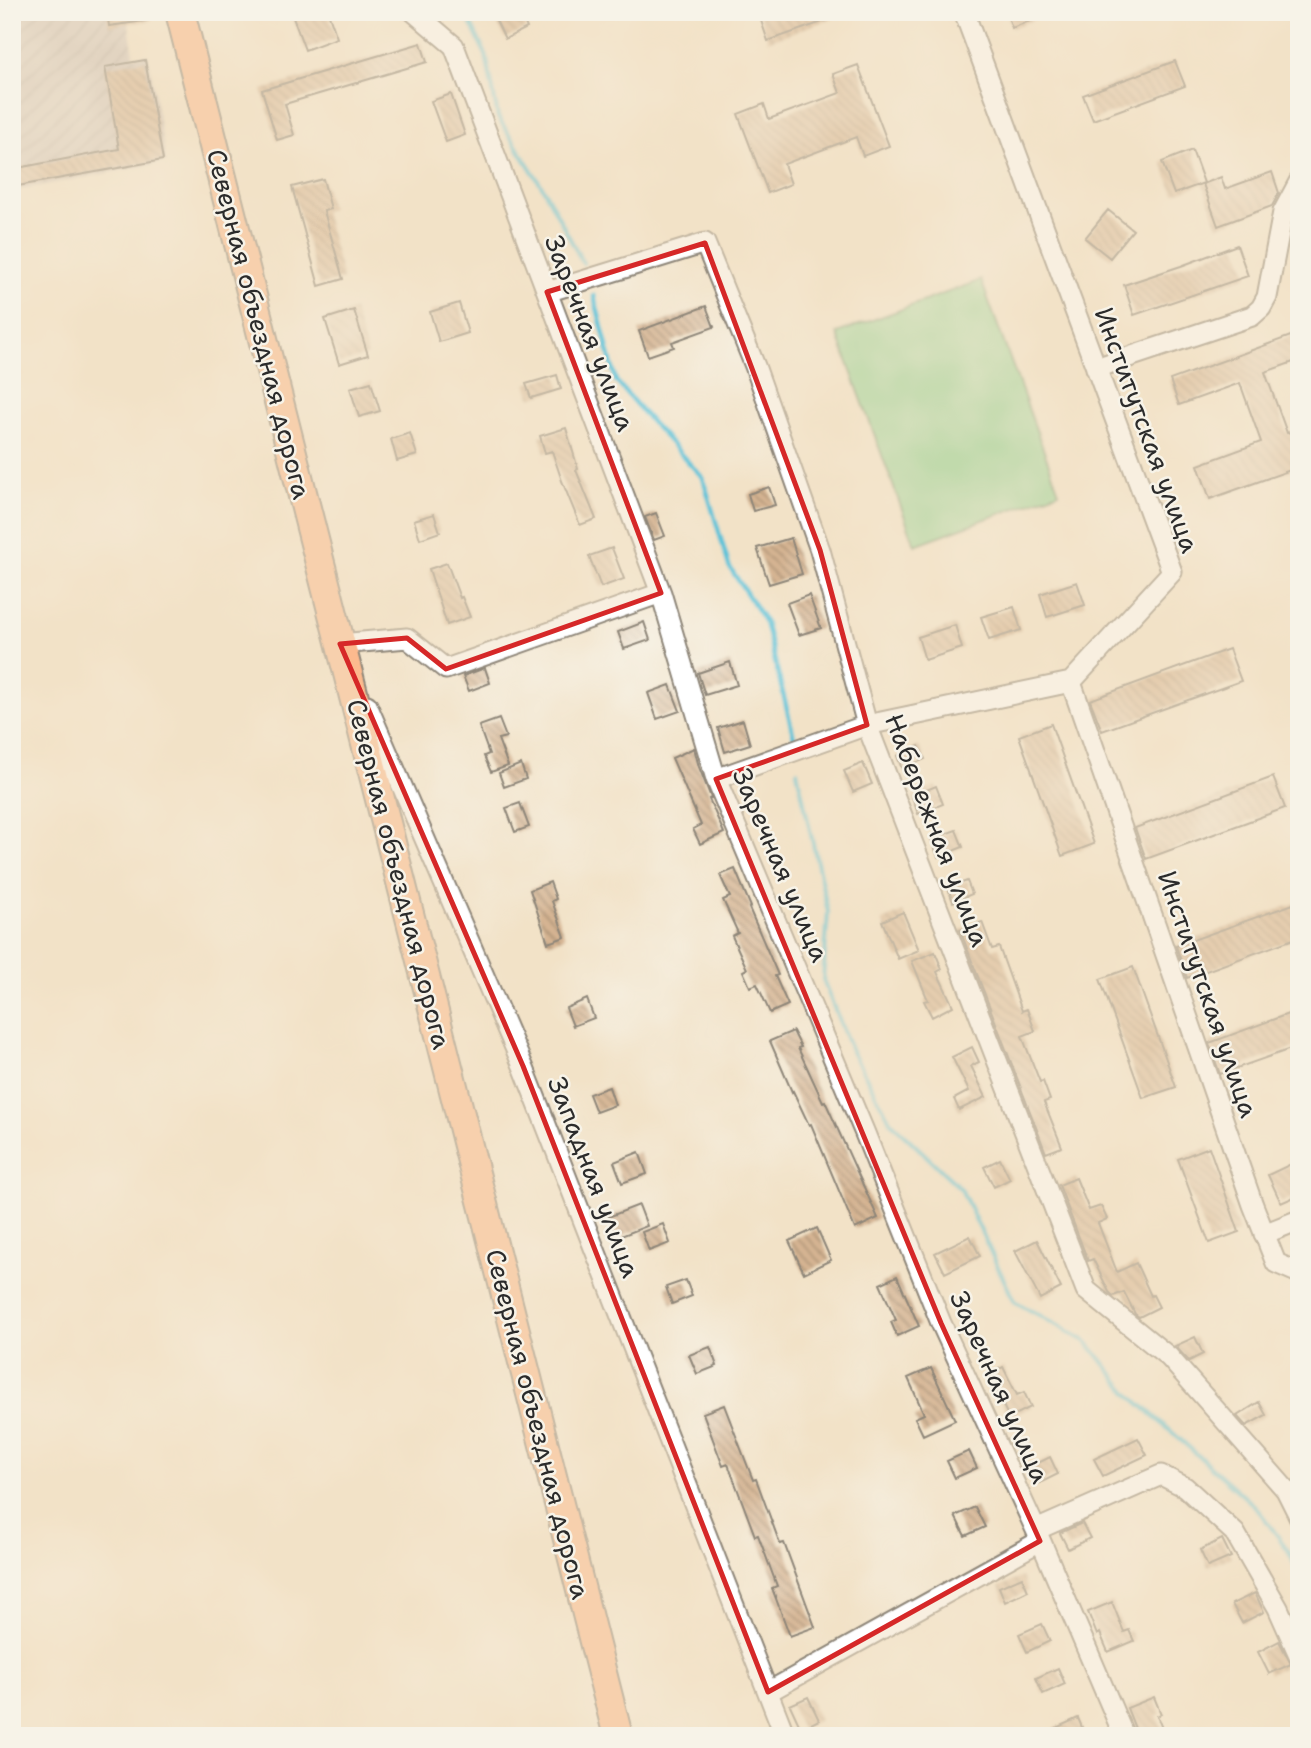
<svg xmlns="http://www.w3.org/2000/svg" width="1311" height="1748" font-family="'Shantell Sans',sans-serif">
  <defs>
    <pattern id="industrial-furrows" width="10" height="10" patternUnits="userSpaceOnUse" patternTransform="scale(1.75)"><rect width="10" height="10" fill="#cec2b9"/><path d="M-1 1l2-2M0 10L10 0M9 11l2-2" fill="none" stroke="#b1a79f"/></pattern>
    <pattern id="building-back-hatch" width="6" height="6" patternUnits="userSpaceOnUse" patternTransform="scale(1.75)"><rect width="6" height="6" fill="#d5b492"/><path d="M-1 5l2 2M0 0l6 6M5-1l2 2" fill="none" stroke="#ad9377"/></pattern>
  </defs>
  <rect width="100%" height="100%" fill="#f7f3e8"/>
  <filter id="ink" filterUnits="userSpaceOnUse"><feTurbulence type="fractalNoise" baseFrequency=".0143" numOctaves="2"/><feDisplacementMap in="SourceGraphic" scale="14" xChannelSelector="R" yChannelSelector="G"/><feConvolveMatrix kernelMatrix="1 2 1 2 8 2 1 2 1" color-interpolation-filters="sRGB"/></filter>
  <filter id="wash" filterUnits="userSpaceOnUse"><feTurbulence type="fractalNoise" baseFrequency=".00686" numOctaves="4" result="noise"/><feDisplacementMap in="SourceGraphic" scale="28" xChannelSelector="R" yChannelSelector="G"/><feGaussianBlur stdDeviation="1.57" result="paint"/><feColorMatrix in="noise" values="0 0 0 0 0 0 0 0 0 0 0 0 0 0 0 0 0 1.4 0 .05"/><feComposite in="paint" operator="in"/></filter>
  <g filter="url(#wash)">
    <rect width="100%" height="100%" fill="#f2e2c7"/>
    <path fill="url(#industrial-furrows)" d="M12 12H127L134 56 148 55 166 162 12 191Z"/>
    <path fill="#86d08d" stroke="#587e5c" stroke-width="2" d="M981 280 1059 492 915 545 837 333Z"/>
    <g fill="none" stroke-linecap="round" stroke-linejoin="round">
      <path stroke="#5bc2d8" stroke-width="4.5" d="M465 12 486 55 498 117 543 188 583 263
        M594 296 616 381 652 423 703 478 729 566 765 622 794 737
        M797 771 828 912 823 980 851 1050 891 1122 961 1189 1014 1301 1087 1342 1129 1394 1256 1507 1288 1550 1299 1574"/>
    </g>
    <g id="blocks">
      <path fill="url(#building-back-hatch)" d="M107 12H151V20L109 26Z
        M291 12H328L337 38 305 50Z
        M492 12H520L527 28 505 39Z
        M758 12H845V14L768 41Z
        M1006 12H1050V13L1012 28Z
        M421 43 427 62 285 104 294 135 277 140 262 90Z
        M145 60 163 160 12 187V169L119 149 105 67Z
        M1175 61 1185 86 1093 120 1083 95Z
        M858 65 889 146 863 156 856 137 784 164 791 184 768 193 738 114 764 104 769 119 840 93 833 74Z
        M451 94 465 135 446 142 431 101Z
        M1192 150 1204 183 1174 194 1162 162Z
        M1272 172 1279 193 1272 206 1218 226 1203 184 1221 177 1225 189Z
        M323 179 331 209 324 211 343 279 319 286 292 187Z
        M1108 210 1133 230 1110 258 1085 238Z
        M1237 245 1248 276 1134 315 1124 285 1181 266Z
        M459 303 468 333 439 342 430 312Z
        M706 306 714 327 672 342 674 347 648 356 639 331Z
        M354 310 368 355 339 364 325 319Z
        M1299 333V360L1265 372 1287 433 1299 429V467L1210 499 1198 465 1261 442 1240 383 1179 405 1170 380Z
        M557 375 561 389 531 398 526 384Z
        M371 382 380 411 359 417 350 388Z
        M566 428 578 469 576 470 596 519 580 525 562 481 552 451 545 453 540 436Z
        M410 433 417 455 397 461 391 439Z
        M769 487 775 505 753 511 748 494Z
        M656 513 665 536 654 540 645 517Z
        M434 514 440 532 420 539 414 520Z
        M791 538 802 574 769 584 757 548Z
        M612 548 624 579 601 587 589 556Z
        M447 563 460 598 462 597 470 617 447 625 429 569Z
        M1077 582 1085 605 1047 617 1040 594Z
        M809 595 821 628 799 635 787 603Z
        M1014 607 1021 630 989 640 981 617Z
        M644 622 650 640 624 649 618 632Z
        M955 625 962 648 925 660 918 637Z
        M1229 649 1241 681 1102 731 1090 700Z
        M730 662 737 685 705 695 698 673Z
        M485 668 490 683 469 691 463 676Z
        M670 685 680 711 657 719 648 693Z
        M499 719 506 737 498 739 508 766 491 772 484 756 489 754 479 726Z
        M743 720 750 744 725 752 718 728Z
        M1051 724 1094 844 1062 856 1019 736Z
        M919 746 925 759 902 769 897 756Z
        M694 748 699 767 711 798 709 799 724 833 700 844 693 829 701 825 672 758Z
        M863 763 872 784 853 792 844 771Z
        M521 764 526 779 504 787 499 773Z
        M1273 777 1285 808 1146 859 1135 828Z
        M936 786 943 804 918 814 912 796Z
        M520 803 529 827 515 832 506 808Z
        M956 830 963 847 938 857 931 839Z
        M735 869 751 907 749 908 778 975 775 976 788 1005 770 1013 757 984 750 987 743 971 747 969 732 936 738 933 723 900 730 897 720 875Z
        M967 881 972 894 953 902 948 888Z
        M550 882 556 899 552 901 565 937 548 943 530 890Z
        M1299 902V937L1187 978 1176 946Z
        M903 912 919 950 898 959 882 921Z
        M982 922 992 949 999 947 1022 1011 1027 1009 1035 1031 1022 1036 1040 1082 1043 1081 1050 1100 1044 1102 1062 1147 1046 1153 960 930Z
        M935 952 942 969 937 972 953 1006 932 1017 924 1001 928 1000 912 961Z
        M1133 967 1176 1087 1143 1098 1100 979Z
        M587 999 594 1018 573 1026 566 1008Z
        M1299 1010V1046L1220 1074 1209 1043Z
        M793 1031 801 1047 798 1048 823 1102 825 1101 878 1218 855 1229 811 1124 809 1125 793 1091 792 1092 770 1041Z
        M972 1047 979 1062 971 1066 986 1097 959 1110 954 1099 969 1091 952 1057Z
        M609 1087 615 1105 596 1112 589 1094Z
        M1209 1147 1239 1232 1209 1243 1178 1159Z
        M639 1152 647 1174 622 1183 614 1162Z
        M1000 1159 1010 1179 994 1187 984 1167Z
        M1291 1164 1299 1181V1195L1281 1203 1268 1175Z
        M1076 1178 1089 1210 1101 1206 1107 1219 1098 1223 1117 1272 1136 1263 1151 1296 1153 1295 1159 1307 1139 1317 1135 1314 1124 1292 1113 1296 1109 1292 1093 1259 1088 1261 1059 1185Z
        M639 1205 647 1226 616 1238 608 1217Z
        M663 1224 670 1243 649 1251 642 1232Z
        M817 1228 831 1260 804 1273 789 1241Z
        M970 1236 980 1256 945 1273 935 1253Z
        M1037 1240 1061 1288 1040 1299 1015 1251Z
        M897 1276 919 1326 897 1336 891 1322 896 1320 880 1284Z
        M686 1280 692 1296 672 1304 666 1287Z
        M1195 1337 1203 1354 1189 1361 1175 1346Z
        M710 1347 717 1366 697 1374 689 1355Z
        M1003 1367 1017 1395 1024 1392 1031 1407 1009 1418 988 1374Z
        M931 1368 955 1420 923 1435 915 1418 924 1414 908 1378Z
        M1259 1402 1266 1415 1246 1426 1237 1416Z
        M724 1405 753 1480 756 1479 780 1544 784 1543 815 1627 790 1636 772 1588 777 1586 758 1535 755 1536 728 1464 723 1466 703 1413Z
        M1138 1438 1147 1455 1103 1476 1094 1459Z
        M969 1451 977 1468 955 1478 947 1461Z
        M1050 1457 1058 1474 1038 1484 1030 1467Z
        M975 1507 985 1527 965 1536 955 1516Z
        M1082 1523 1090 1538 1068 1549 1060 1533Z
        M1222 1539 1231 1557 1208 1567 1200 1550Z
        M1022 1577 1028 1591 1005 1602 999 1587Z
        M1255 1593 1264 1612 1242 1623 1232 1604Z
        M1112 1602 1124 1632 1129 1630 1134 1641 1108 1652 1100 1633 1097 1635 1088 1612Z
        M1042 1624 1050 1641 1027 1652 1019 1634Z
        M1279 1641 1291 1664 1269 1674 1258 1652Z
        M1058 1668 1065 1684 1043 1694 1036 1678Z
        M808 1697 819 1720 801 1729 790 1705Z
        M1154 1697 1161 1714 1157 1716 1165 1736H1138L1127 1708Z
        M1078 1718 1084 1732 1076 1736H1038Z"/>
    </g>
  </g>
  <g filter="url(#ink)">
    <use href="#blocks" fill-opacity="0" stroke="#8e8679" stroke-width="2"/>
    <g fill="none" stroke-linecap="round" stroke-linejoin="round">
      <g stroke="#8e8679" stroke-width="23">
        <path id="minor" d="M414 12 454 46 661 593 716 779 864 1131 941 1323 1036 1530 1124 1736
          M964 12 1172 572 1071 682
          M547 292 705 243 755 366 820 550 867 725 1086 1290 1169 1357 1286 1490 1299 1516
          M1096 368 1252 316 1261 308 1267 297 1283 212 1299 182
          M345 655 340 644 407 638 446 669 661 593
          M1071 682 1253 1205 1276 1263 1299 1273
          M367 705 523 1066 785 1736
          M716 779 867 725 1071 682
          M1264 1234 1299 1220
          M1036 1530 1161 1475 1185 1487 1235 1533 1278 1608 1299 1655
          M768 1692 1040 1541"/>
      </g>
      <g stroke="#8e8679" stroke-width="32">
        <path id="highway" d="M180 12 618 1736"/>
      </g>
      <use href="#minor" stroke="#fff" stroke-width="19"/>
      <use href="#highway" stroke="#fcba8e" stroke-width="28"/>
    </g>
  </g>
  <path d="M0 0H1311V1748H0ZM705 243 820 550 867 725 716 779 941 1323 1040 1541 768 1692 523 1066 340 644 407 638 446 669 661 593 547 292Z" fill="#f2e2c7" fill-opacity=".55" fill-rule="evenodd"/>
  <path fill="none" stroke="#d62828" stroke-width="5" stroke-linejoin="round" d="M705 243 820 550 867 725 716 779 941 1323 1040 1541 768 1692 523 1066 340 644 407 638 446 669 661 593 547 292Z"/>
  <g text-anchor="middle" stroke-width="5" stroke-linejoin="round" paint-order="stroke">
    <g font-size="26" fill="#2b2b2b" stroke="#f7f3e8">
      <text transform="translate(259 324) rotate(76)" y="9">Северная объездная дорога</text>
      <text transform="translate(590 333) rotate(69)" y="9">Заречная улица</text>
      <text transform="translate(1147 430) rotate(70)" y="9">Институтская улица</text>
      <text transform="translate(937 830) rotate(69)" y="9">Набережная улица</text>
      <text transform="translate(781 865) rotate(67)" y="9">Заречная улица</text>
      <text transform="translate(399 874) rotate(76)" y="9">Северная объездная дорога</text>
      <text transform="translate(1208 994) rotate(71)" y="9">Институтская улица</text>
      <text transform="translate(594 1177) rotate(69)" y="9">Западная улица</text>
      <text transform="translate(1000 1387) rotate(66)" y="9">Заречная улица</text>
      <text transform="translate(538 1424) rotate(76)" y="9">Северная объездная дорога</text>
    </g>
  </g>
  <rect width="1311" height="1748" fill="none" stroke="#f7f3e8" stroke-width="42"/>
</svg>
